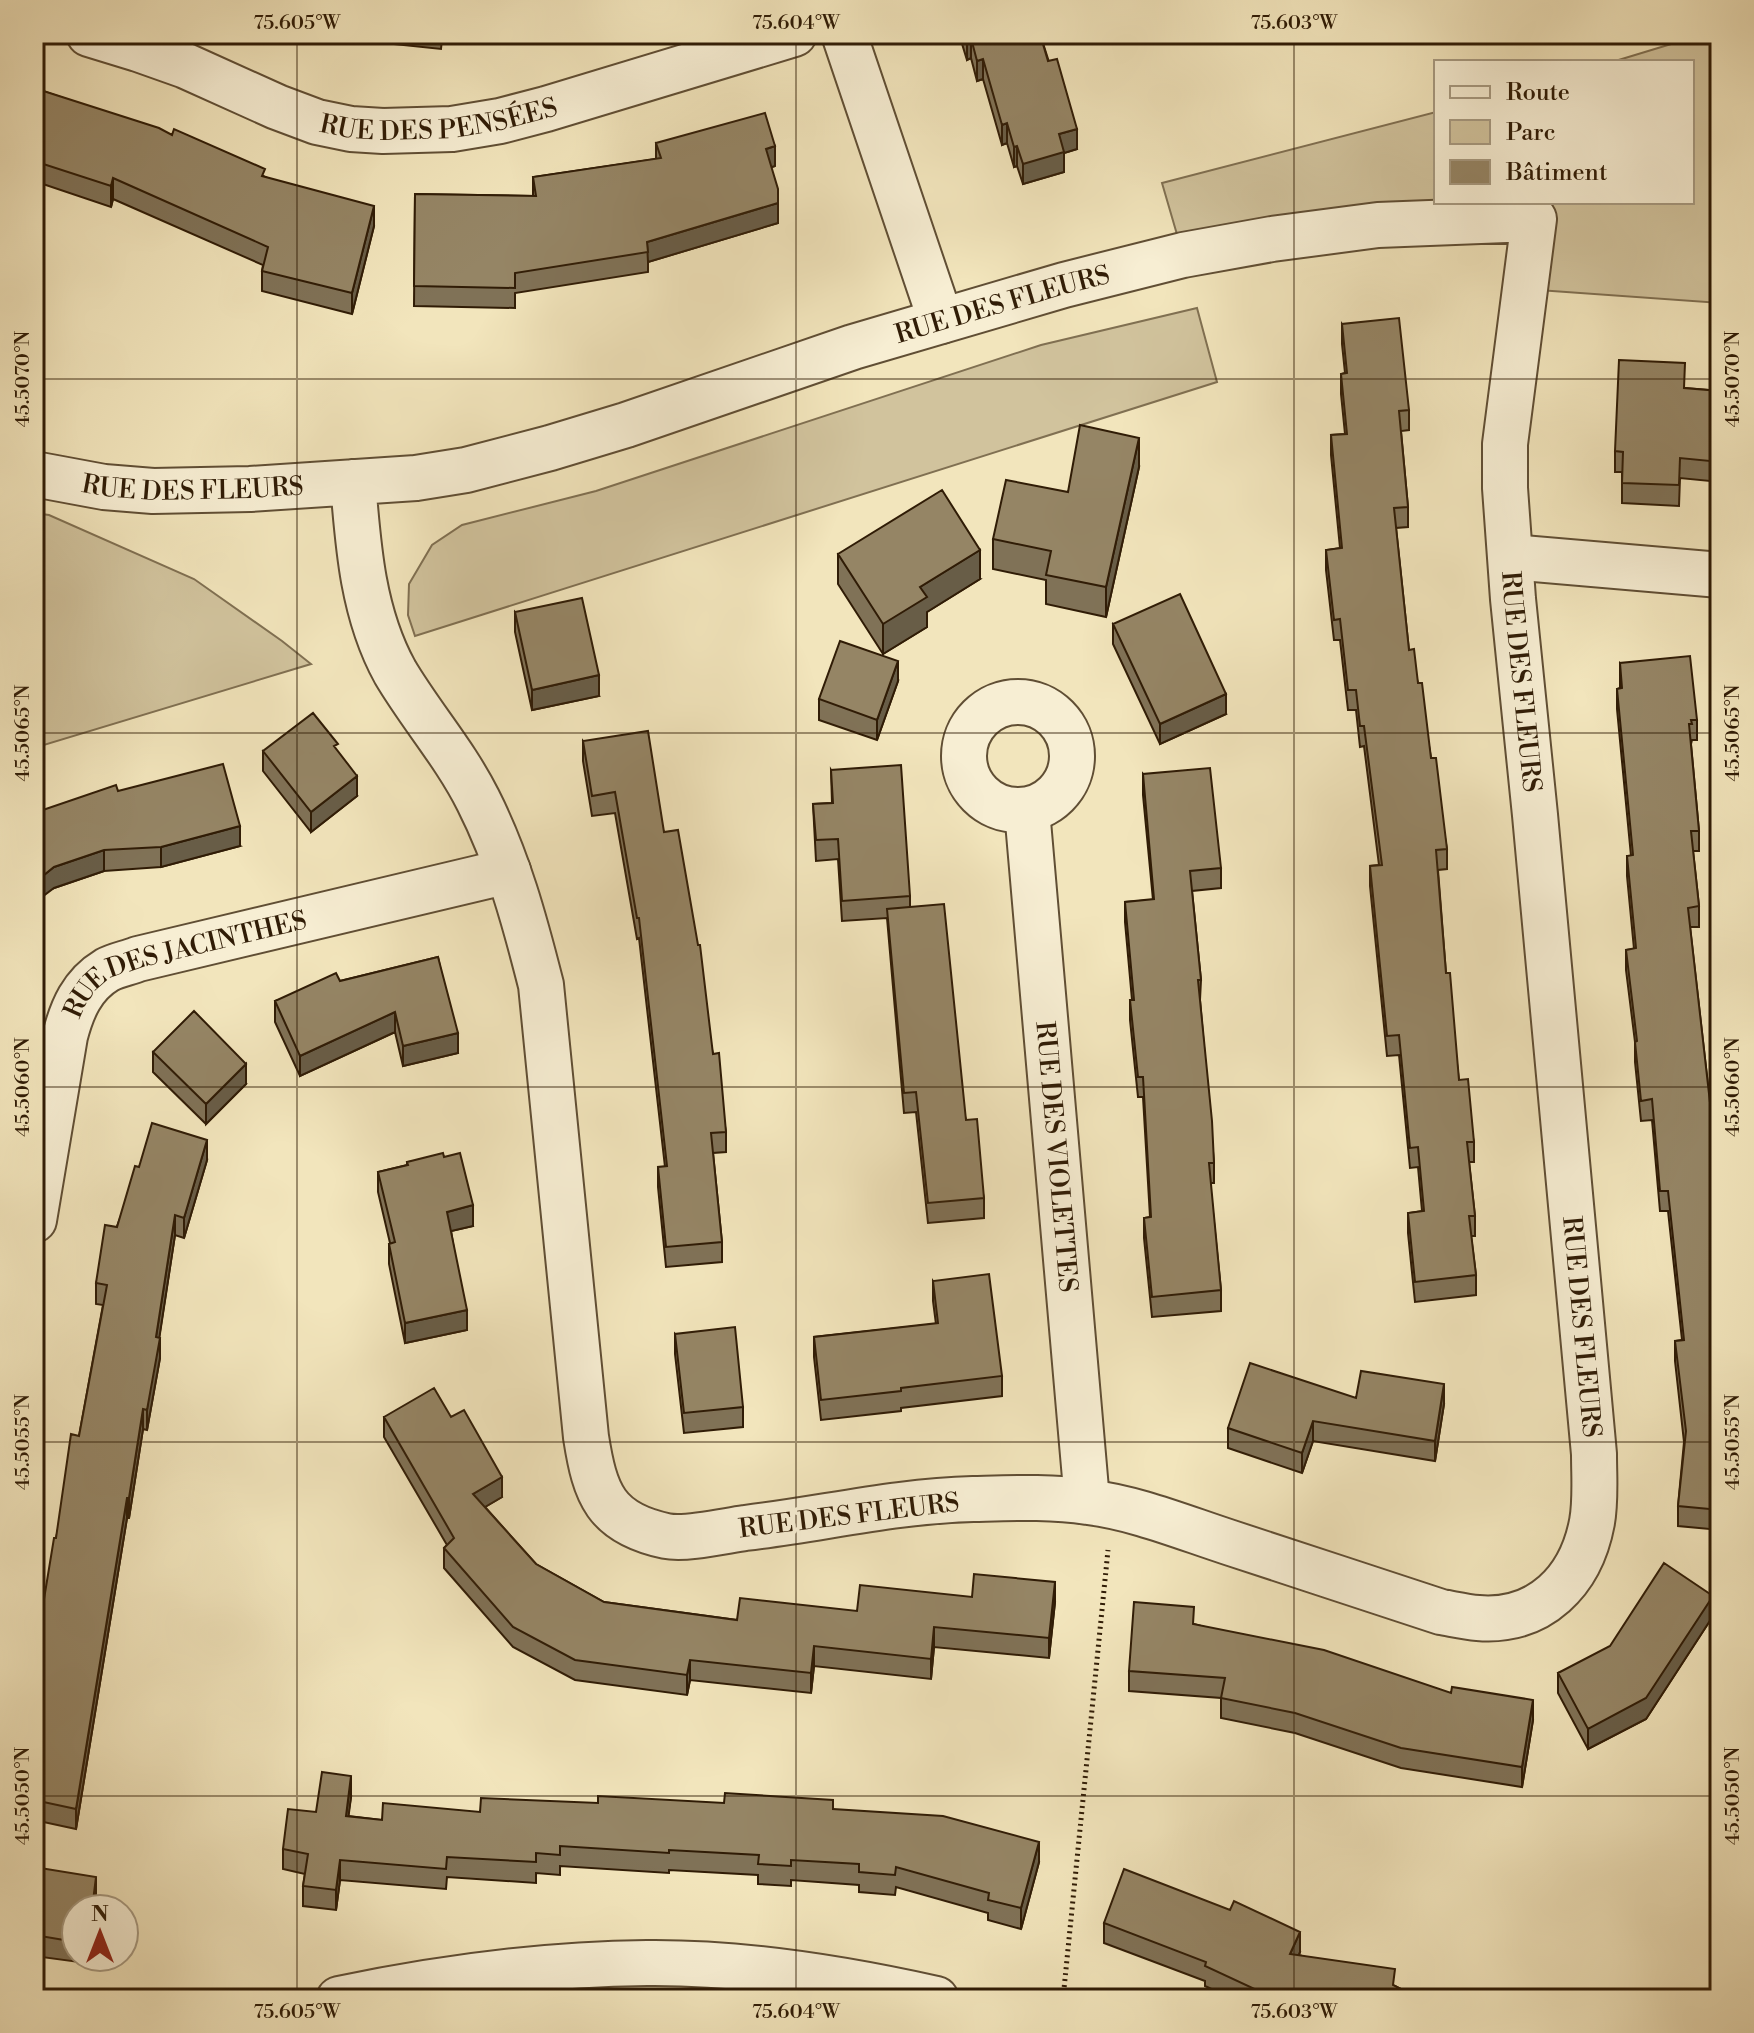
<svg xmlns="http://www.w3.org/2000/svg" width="1754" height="2033" font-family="'Libre Bodoni',serif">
  <rect width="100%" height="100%" fill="#f2e5bc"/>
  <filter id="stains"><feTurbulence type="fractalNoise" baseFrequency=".0025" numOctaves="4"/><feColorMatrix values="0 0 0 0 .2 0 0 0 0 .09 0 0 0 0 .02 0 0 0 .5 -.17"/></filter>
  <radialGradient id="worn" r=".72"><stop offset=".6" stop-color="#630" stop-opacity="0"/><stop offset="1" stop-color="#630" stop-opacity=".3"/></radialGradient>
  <path fill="#d1c39d" stroke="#807052" stroke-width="2" d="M1704 34H1720V303L1524 289 1534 219 1183 255 1162 183 1436 112V202H1692V62H1612Z
    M1197 308 1217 382 415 636 408 615 409 584 432 545 462 525 596 491 1041 345Z
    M34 513 49 515 194 579 282 641 311 664 34 748Z"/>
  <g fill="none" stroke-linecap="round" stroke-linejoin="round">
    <g stroke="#604e34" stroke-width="48">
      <g id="minor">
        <path id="s1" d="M89 34 138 49 186 66 277 107 317 122 351 129 383 131 452 129 500 121 546 109 794 34"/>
        <path d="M844 34 941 321"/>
        <path id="s2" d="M34 474 104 487 153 491 250 489 416 478 466 470 550 448 626 425 853 347 1064 285 1183 255 1272 239 1378 225 1534 219 1505 444V488L1513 599 1535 815 1594 1454C1594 1477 1596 1500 1592 1522 1581 1581 1540 1623 1478 1618 1466 1617 1453 1614 1441 1612 1370 1589 1299 1565 1228 1542 1182 1527 1136 1508 1088 1502 1051 1496 1011 1498 973 1499 896 1501 821 1519 745 1528 724 1531 686 1540 666 1536 605 1523 595 1494 586 1437L541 985C525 922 508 859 478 800 455 754 421 716 395 672 363 614 358 547 353 482"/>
        <path d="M1511 557 1720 575"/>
        <circle cx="1018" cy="756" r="54"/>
        <path id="s3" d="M1027 810 1087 1501"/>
        <path id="s4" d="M34 1220 65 1036C72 1009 82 985 107 970 116 965 128 963 138 959L508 871"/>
        <path d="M339 1999C440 1978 544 1964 647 1963 744 1962 842 1978 936 1999"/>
      </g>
    </g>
    <path stroke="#301c06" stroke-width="5" stroke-dasharray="2 4" stroke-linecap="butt" d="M1063 1999 1108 1550"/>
    <use href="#minor" stroke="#f7eed3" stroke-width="44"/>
  </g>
  <path fill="#807257" stroke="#301c06" stroke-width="2" d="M318 34H470L442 39 441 49 318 36Z
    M959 34H1040L1077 149 1064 153V172L1023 184 1017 166 1014 167 1007 143 1002 145 983 79 977 81 971 58 967 60Z
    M34 88 172 135 374 226 352 314 262 291V271L263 265 113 199 111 207 34 181Z
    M656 143 775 166 771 167 778 223 648 262V272L515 293V308L414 306 415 194 533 196V177L656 159Z
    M1342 324 1409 410V430L1401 431 1408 507V527L1396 528 1409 650 1418 683 1447 849V869L1438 870 1446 973 1459 1080 1474 1142V1162H1469L1475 1216V1236H1471L1476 1275V1295L1415 1302 1408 1233V1213L1422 1211 1418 1167 1410 1168 1399 1055 1387 1056 1370 886V866L1379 865 1364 746 1360 747 1356 710H1348L1340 640H1334L1326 570V550L1340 548 1331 455V435L1345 434 1341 394V374L1345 373 1342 344Z
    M1685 388 1720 391V482L1680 478 1679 506 1622 503V472H1615V451Z
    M1139 467 1106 617 1046 604V580L993 569V539L1068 492Z
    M838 554 980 579 927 612V627L883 654 838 584Z
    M515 612 599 696 532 710 515 632Z
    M1113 624 1226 714 1160 744 1113 644Z
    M1620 663 1697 720V740H1692L1691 744 1699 831V851H1693L1699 906V927H1690L1713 1129H1720V1530L1678 1526V1506L1684 1442 1675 1361V1341L1682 1340 1668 1211H1660L1652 1120 1641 1121 1635 1062V1042L1626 970V950L1634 949 1627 876V856H1631L1617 709V689L1620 688Z
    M898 681 877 740 819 720V699Z
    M583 741 664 832 713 1054 726 1132V1152L713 1153 722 1242V1262L666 1267 658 1187V1167H665L639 938 637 939 615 813 592 816 583 761Z
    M263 751 357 796 311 832 263 771Z
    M831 770 910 896V907L966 1120 984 1198V1218L928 1223 916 1112 904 1113 887 918 842 921 838 859 816 861 813 804 832 803Z
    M1143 774 1221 868V888L1192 891 1201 980 1200 1000 1214 1163V1183H1210L1221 1290V1311L1152 1317 1144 1238V1218L1150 1217 1143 1097H1138L1130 1020V1000H1132L1125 922V902L1153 900 1143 795Z
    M118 791 240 846 161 867 104 871 54 888Z
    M438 957 458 1053 403 1066 395 1032 300 1076 275 1022V1001L340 981Z
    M153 1052 246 1084 206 1124 153 1072Z
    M444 1157 473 1226 451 1231 467 1330 405 1343 389 1264V1244L390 1243 378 1192V1172L407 1165V1162Z
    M207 1160 184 1238 175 1235 159 1338 160 1358 147 1430 143 1429 129 1518H127L76 1829 34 1820V1660L56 1538 79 1436 103 1305 96 1304V1283L139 1167Z
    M933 1281 1002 1376V1396L901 1408V1411L821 1420 814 1357V1337L936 1324 933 1301Z
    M675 1334 743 1407V1427L684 1433 675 1354Z
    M1356 1398 1444 1404 1435 1461 1313 1441 1302 1473 1228 1448V1428Z
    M384 1417H451L502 1497 485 1507 536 1564 604 1602 737 1620 857 1611 972 1597 1055 1602 1049 1658 934 1647 931 1679 814 1666 811 1693 690 1680 687 1695 575 1680 513 1647 444 1568V1548L447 1545 384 1437Z
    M1713 1616 1646 1719 1588 1749 1558 1693V1673Z
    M1194 1624 1533 1720 1522 1787 1401 1768 1295 1733 1221 1718V1698L1129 1691V1671Z
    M351 1797 348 1816 382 1820 598 1803 833 1809 1039 1862 1021 1929 988 1920V1913L896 1887 895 1895 859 1892V1885L791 1880V1886L758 1884V1875L669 1870V1873L560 1866V1875L536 1873V1883L447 1877 446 1889 340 1880 336 1910 303 1906V1886L305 1874 283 1869V1849L316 1812Z
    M34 1867 96 1897 95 1909H76V1957H87L86 1963 34 1956Z
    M1104 1923 1300 1952 1299 1955 1395 1986 1420 1999H1233L1205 1986V1981L1104 1943Z"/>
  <path fill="#685d47" stroke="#301c06" stroke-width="2" d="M971 38V58L967 60V40Z
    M983 59V79L977 81V61Z
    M1007 123V143L1002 145V125Z
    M1077 129V149L1064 153V172L1023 184V164L1059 134Z
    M775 146V166L766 169V149Z
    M1017 146V166L1014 167V147Z
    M113 178V199L111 207V186Z
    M778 203V223L648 262 647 242Z
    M374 206V226L352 314V293Z
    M1139 438V467L1106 617V587Z
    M980 550V579L927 612V627L883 654V624L920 587Z
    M898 661V681L877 740V720Z
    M599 675V696L532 710V690Z
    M1226 694V714L1160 744V724Z
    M357 776V796L311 832V812Z
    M240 826V846L161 867V847Z
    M104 850V871L54 888 34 903V883L54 867Z
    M395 1012V1032L300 1076V1056Z
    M458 1033V1053L403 1066V1046Z
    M246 1064V1084L206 1124V1104Z
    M207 1140V1160L184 1238V1218Z
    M473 1205V1226L447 1232V1212Z
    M175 1215V1235L157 1353 160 1338V1358L147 1430V1410L156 1337Z
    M467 1310V1330L405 1343V1323Z
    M1444 1384V1404L1435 1461V1441Z
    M143 1409V1429L129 1518V1498Z
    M1313 1421V1441L1302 1473V1453Z
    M502 1477V1497L473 1514V1494Z
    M127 1498V1518L76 1829V1809Z
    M1055 1582V1602L1049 1658V1638Z
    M1713 1596V1616L1646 1719 1588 1749V1729Z
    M934 1627V1647L931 1679V1659Z
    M814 1646V1666L811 1693V1673Z
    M690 1660V1680L687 1695V1675Z
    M1533 1700V1720L1522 1787V1767Z
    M351 1776V1797L346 1836V1816Z
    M1039 1842V1862L1021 1929V1908Z
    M340 1860V1880L336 1910V1890Z
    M96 1877V1897L95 1909H92Z
    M1300 1932V1952L1290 1974V1954Z"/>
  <path fill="#958565" stroke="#301c06" stroke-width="2" d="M965 34H1040L1048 61 1057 59 1077 129 1059 134 1064 152 1023 164 1017 146 1014 147 1007 123 1002 125 983 59 977 61 971 38 967 40Z
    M34 88 159 128 172 135 174 129 265 169 262 176 374 206 352 293 262 271 268 247 113 178 111 186 34 161Z
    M765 113 775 146 766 149 778 189V203L647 242 648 252 515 273V288L414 286 415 194 536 196 533 177 661 158 656 143Z
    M1399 318 1409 410 1399 411 1408 507 1394 508 1409 650 1414 649 1418 683H1422L1431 758H1436L1447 849 1436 850 1446 973H1450L1459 1080 1468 1079 1474 1142H1467L1475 1216H1469L1476 1275 1415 1282 1408 1213 1424 1211 1418 1147 1410 1148 1399 1035 1387 1036 1370 866 1382 865 1364 726H1360L1356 690H1348L1340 619 1334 620 1326 550 1342 548 1331 435 1347 434 1341 374 1347 373 1342 324Z
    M1619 360 1685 363 1684 388 1720 391V462L1680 458 1679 485 1622 483 1623 452 1615 451Z
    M1080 425 1139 438 1106 587 1046 575 1051 551 993 539 1006 480 1068 492Z
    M942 490 980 550 920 587 927 597 883 624 838 554Z
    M1180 594 1226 694 1160 724 1113 624Z
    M582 598 599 675 532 690 515 612Z
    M840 641 898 661 877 720 819 699Z
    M1690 656 1697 720H1691L1692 724H1689L1699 831H1691L1699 906 1688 908 1713 1129H1720V1510L1678 1506 1686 1431 1675 1341 1684 1340 1668 1191H1660L1652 1099 1641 1101 1635 1042 1637 1041 1626 950 1636 948 1627 856 1633 855 1617 689 1622 688 1620 663Z
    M313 713 338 744 334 746 357 776 311 812 263 751Z
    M648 731 664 832 678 830 698 945H700L713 1054 719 1053 726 1132 711 1133 722 1242 666 1247 658 1167 667 1166 639 918H637L615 792 592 796 583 741Z
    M223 764 240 826 161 847 104 850 54 867 34 883V813L116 785 118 791Z
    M901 765 910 896 842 901 838 839 816 840 813 804 833 803 831 770Z
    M1210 768 1221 868 1190 871 1201 980H1198L1212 1121 1214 1163H1209L1221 1290 1152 1297 1144 1218 1151 1217 1143 1077H1138L1130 1000H1134L1125 902 1154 899 1143 774Z
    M944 904 966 1120 977 1119 984 1198 928 1203 916 1092 904 1093 887 909Z
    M438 957 458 1033 403 1046 395 1012 300 1056 275 1001 336 973 340 981Z
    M194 1011 246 1064 206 1104 153 1052Z
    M152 1123 207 1140 184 1218 175 1215 156 1337 160 1338 147 1410 143 1409 129 1498H127L76 1809 34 1800V1660L54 1538H56L71 1434 79 1436 107 1285 96 1283 105 1225 117 1227 135 1166 139 1167Z
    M443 1153 444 1157 460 1153 473 1205 447 1212 467 1310 405 1323 389 1244 395 1242 378 1172 408 1165 407 1162Z
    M989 1274 1002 1376 901 1388V1391L821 1400 814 1337 938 1323 933 1281Z
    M735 1327 743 1407 684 1413 675 1334Z
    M1250 1363 1356 1398 1361 1371 1444 1384 1435 1441 1313 1421 1302 1453 1228 1428Z
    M434 1388 451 1417 464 1410 502 1477 473 1494 536 1564 604 1602 737 1620 740 1598 857 1611 860 1585 972 1597 974 1574 1055 1582 1049 1638 934 1627 931 1659 814 1646 811 1673 690 1660 687 1675 575 1660 513 1627 444 1548 454 1538 384 1417Z
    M1664 1563 1713 1596 1646 1698 1588 1729 1558 1673 1610 1646Z
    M1134 1602 1194 1607 1193 1624 1324 1650 1451 1693 1452 1687 1533 1700 1522 1767 1401 1748 1295 1713 1221 1698 1225 1678 1129 1671Z
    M322 1772 351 1776 346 1816 382 1820 383 1803 480 1812 481 1798 598 1803V1796L724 1803 725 1793 833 1800V1809L943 1816 1039 1842 1021 1908 988 1900 989 1893 896 1867 895 1875 859 1872V1864L791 1860V1866L758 1864 759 1855 669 1850V1853L560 1846V1855L536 1853V1862L447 1857 446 1869 340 1860 336 1890 303 1886 308 1854 283 1849 288 1809 316 1812Z
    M34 1867 96 1877 92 1909H76V1942L34 1935Z
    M1124 1869 1230 1910 1234 1901 1300 1932 1290 1954 1395 1969 1393 1985 1420 1999H1276L1205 1966 1206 1962 1104 1923Z"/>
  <path fill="none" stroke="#301c06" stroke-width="2" stroke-opacity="0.45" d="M297 34V1999M796 34V1999M1294 34V1999M34 379H1720M34 733H1720M34 1087H1720M34 1442H1720M34 1796H1720"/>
  <g text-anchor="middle" stroke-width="7" stroke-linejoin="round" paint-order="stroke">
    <g font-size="26" fill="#301c06" stroke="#f7eed3">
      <text dy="9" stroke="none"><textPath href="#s1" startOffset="368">RUE DES PENSÉES</textPath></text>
      <text dy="9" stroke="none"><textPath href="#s2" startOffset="996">RUE DES FLEURS</textPath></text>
      <text dy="9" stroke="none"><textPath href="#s2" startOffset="160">RUE DES FLEURS</textPath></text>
      <text dy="9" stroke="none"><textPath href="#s2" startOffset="2002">RUE DES FLEURS</textPath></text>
      <text dy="9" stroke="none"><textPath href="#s4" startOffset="340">RUE DES JACINTHES</textPath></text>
      <text dy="9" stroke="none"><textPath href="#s3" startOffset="348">RUE DES VIOLETTES</textPath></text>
      <text dy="9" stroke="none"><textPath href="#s2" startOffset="2650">RUE DES FLEURS</textPath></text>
      <text transform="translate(849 1515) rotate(-7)" y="9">RUE DES FLEURS</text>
    </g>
  </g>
  <rect width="1754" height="2033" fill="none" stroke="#f2e5bc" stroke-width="88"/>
  <rect x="1434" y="60" width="260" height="144" fill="#f7eed3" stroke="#a79a81" stroke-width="2"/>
  <rect x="1450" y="86" width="40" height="12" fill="#f7eed3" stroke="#a79a81" stroke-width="2"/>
  <text x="1506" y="100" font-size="24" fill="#301c06">Route</text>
  <rect x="1450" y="120" width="40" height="24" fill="#d1c39d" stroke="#a79a81" stroke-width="2"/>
  <text x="1506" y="140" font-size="24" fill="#301c06">Parc</text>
  <rect x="1450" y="160" width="40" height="24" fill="#958565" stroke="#a79a81" stroke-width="2"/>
  <text x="1506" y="180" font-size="24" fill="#301c06">Bâtiment</text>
  <g transform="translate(100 1933)"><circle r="38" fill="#f7eed3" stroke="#a79a81" stroke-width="2"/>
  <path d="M0-6L14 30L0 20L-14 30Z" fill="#8f2418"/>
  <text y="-12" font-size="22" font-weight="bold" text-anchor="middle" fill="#301c06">N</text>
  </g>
  <rect x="44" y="44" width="1666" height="1945" fill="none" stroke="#301c06" stroke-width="3"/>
  <g font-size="20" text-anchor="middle" fill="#301c06">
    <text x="297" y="29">75.605°W</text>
    <text x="796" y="29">75.604°W</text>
    <text x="1294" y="29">75.603°W</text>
    <text transform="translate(22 379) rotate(-90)" y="7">45.5070°N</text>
    <text transform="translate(1732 379) rotate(-90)" y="7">45.5070°N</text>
    <text transform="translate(22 733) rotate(-90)" y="7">45.5065°N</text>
    <text transform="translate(1732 733) rotate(-90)" y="7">45.5065°N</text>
    <text transform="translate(22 1087) rotate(-90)" y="7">45.5060°N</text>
    <text transform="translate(1732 1087) rotate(-90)" y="7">45.5060°N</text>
    <text transform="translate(22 1442) rotate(-90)" y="7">45.5055°N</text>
    <text transform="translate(1732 1442) rotate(-90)" y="7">45.5055°N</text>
    <text transform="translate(22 1796) rotate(-90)" y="7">45.5050°N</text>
    <text transform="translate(1732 1796) rotate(-90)" y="7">45.5050°N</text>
    <text x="297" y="2018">75.605°W</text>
    <text x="796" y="2018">75.604°W</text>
    <text x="1294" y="2018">75.603°W</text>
  </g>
  <rect width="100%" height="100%" filter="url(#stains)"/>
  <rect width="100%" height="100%" fill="url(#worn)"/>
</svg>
